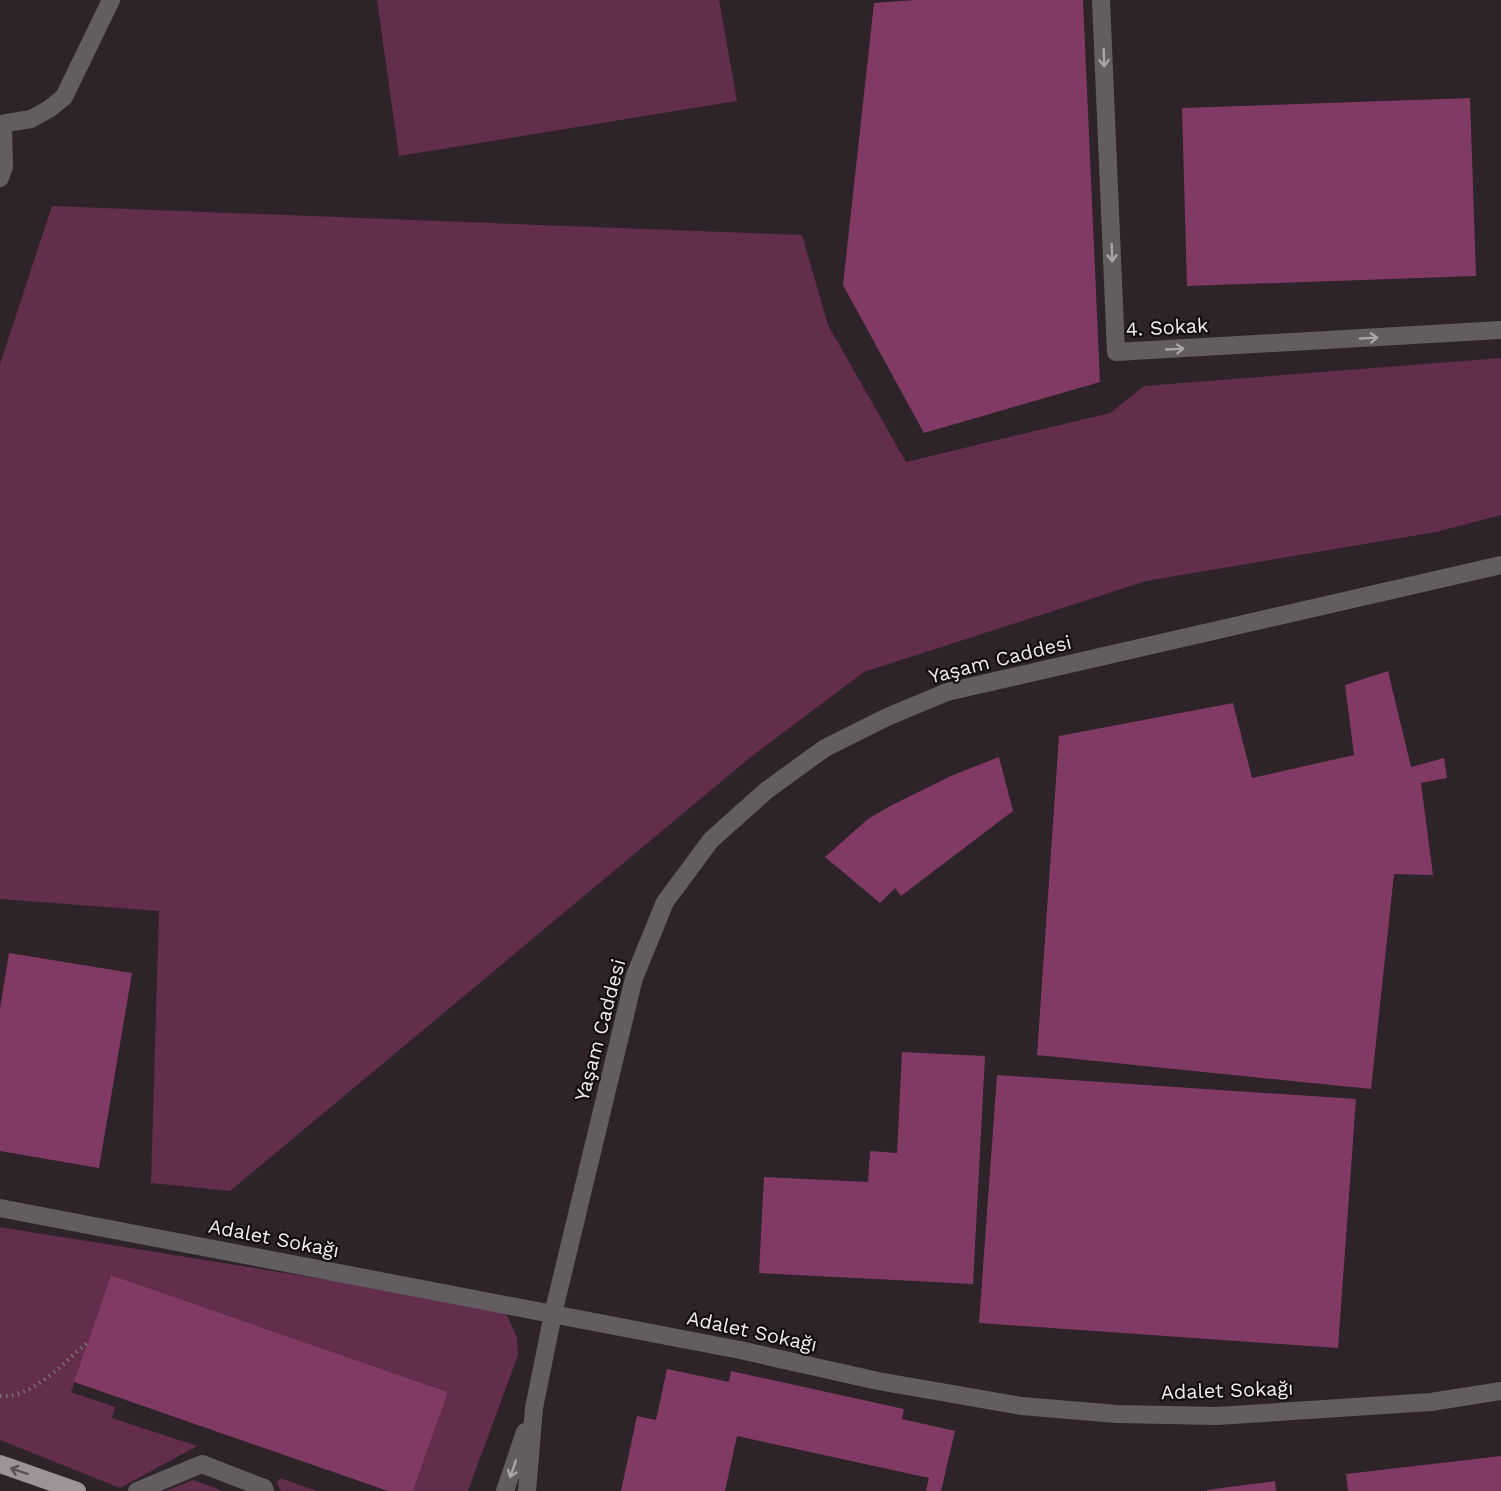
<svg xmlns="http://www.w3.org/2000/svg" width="1501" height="1491" font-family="'Work Sans',sans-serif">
  <rect width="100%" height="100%" fill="#2d2328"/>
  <path fill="#622e4c" d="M377 0H719L737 101 399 156Z
    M52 206 802 235 828 325 906 462 1110 413 1144 386 1501 358V515L1436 532 1146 581 864 672 752 756 230 1191 151 1183 159 911 0 899V364Z
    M0 1227 490 1306 504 1312 508 1317 517 1338 518 1355 468 1491H413L448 1392 111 1275 71 1392 115 1407 112 1418 197 1446 120 1488 0 1440Z
    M280 1478 317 1491H281L277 1483Z
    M193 1480 223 1491H166Z"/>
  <path fill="#813a64" d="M915 0H1083L1100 382 924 433 843 285 874 3Z
    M1470 98 1476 276 1187 286 1182 108Z
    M1388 671 1411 767 1444 758 1447 778 1421 783 1433 875 1394 874 1371 1089 1037 1055 1059 736 1233 703 1252 778 1354 755 1345 685Z
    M999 757 1013 811 901 896 895 888 880 903 825 857 868 819 890 806 951 776Z
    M9 953 132 973 99 1168 0 1151V1009Z
    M902 1052 985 1056 973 1284 759 1273 764 1177 868 1182 870 1151 897 1153Z
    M997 1075 1356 1099 1338 1348 979 1323Z
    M111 1275 448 1392 413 1491H388L74 1382Z
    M667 1369 729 1382 731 1371 904 1409 902 1419 955 1431 941 1491H926L929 1478 737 1436 725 1491H621L637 1416 656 1420Z
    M1501 1456V1491H1348L1346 1474Z
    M1275 1481 1276 1491H1207V1490Z"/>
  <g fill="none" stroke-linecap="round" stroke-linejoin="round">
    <path stroke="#7b7276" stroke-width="4" stroke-dasharray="1.5 4.5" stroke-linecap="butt" d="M0 1396C33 1398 63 1363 87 1343"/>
    <path stroke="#625d60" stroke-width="18" d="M1101 0 1116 352 1501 330
      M0 124 31 119 49 109 64 97 111 0
      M0 178 4 167 3 125
      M0 1208 740 1350 878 1381 1021 1406 1117 1414 1217 1416 1431 1402 1501 1391
      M137 1491 202 1464 264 1488 265 1491
      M505 1491 525 1432
      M527 1491 534 1408 553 1314 634 978 665 902 711 840 767 790 825 748 887 717 947 692 1501 565"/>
    <path stroke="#9d9498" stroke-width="18" d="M0 1464 77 1491"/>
  </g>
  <defs><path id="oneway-shaft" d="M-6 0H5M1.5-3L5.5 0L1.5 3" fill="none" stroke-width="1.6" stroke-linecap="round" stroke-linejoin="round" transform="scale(1.5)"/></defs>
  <g stroke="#aaa4a7">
    <use href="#oneway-shaft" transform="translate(1104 58) rotate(88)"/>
    <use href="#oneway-shaft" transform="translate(1112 253) rotate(88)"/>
    <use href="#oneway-shaft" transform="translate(1369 338) rotate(-3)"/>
    <use href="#oneway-shaft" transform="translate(1175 349) rotate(-3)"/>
    <use href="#oneway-shaft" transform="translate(513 1469) rotate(109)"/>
  </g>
  <use stroke="#585154" href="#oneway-shaft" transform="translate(19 1471) rotate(-161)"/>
  <g text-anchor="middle" stroke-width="4.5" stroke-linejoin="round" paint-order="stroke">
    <g font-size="20" fill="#f2ebee" stroke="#120e10">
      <text transform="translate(1167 327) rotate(-3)" y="7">4. Sokak</text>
      <text transform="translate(1000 659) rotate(-14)" y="7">Yaşam Caddesi</text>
      <text transform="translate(600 1030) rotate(-75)" y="7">Yaşam Caddesi</text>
      <text transform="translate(274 1238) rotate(11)" y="7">Adalet Sokağı</text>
      <text transform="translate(752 1331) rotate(12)" y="7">Adalet Sokağı</text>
      <text transform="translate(1227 1390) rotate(-2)" y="7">Adalet Sokağı</text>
    </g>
  </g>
</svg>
